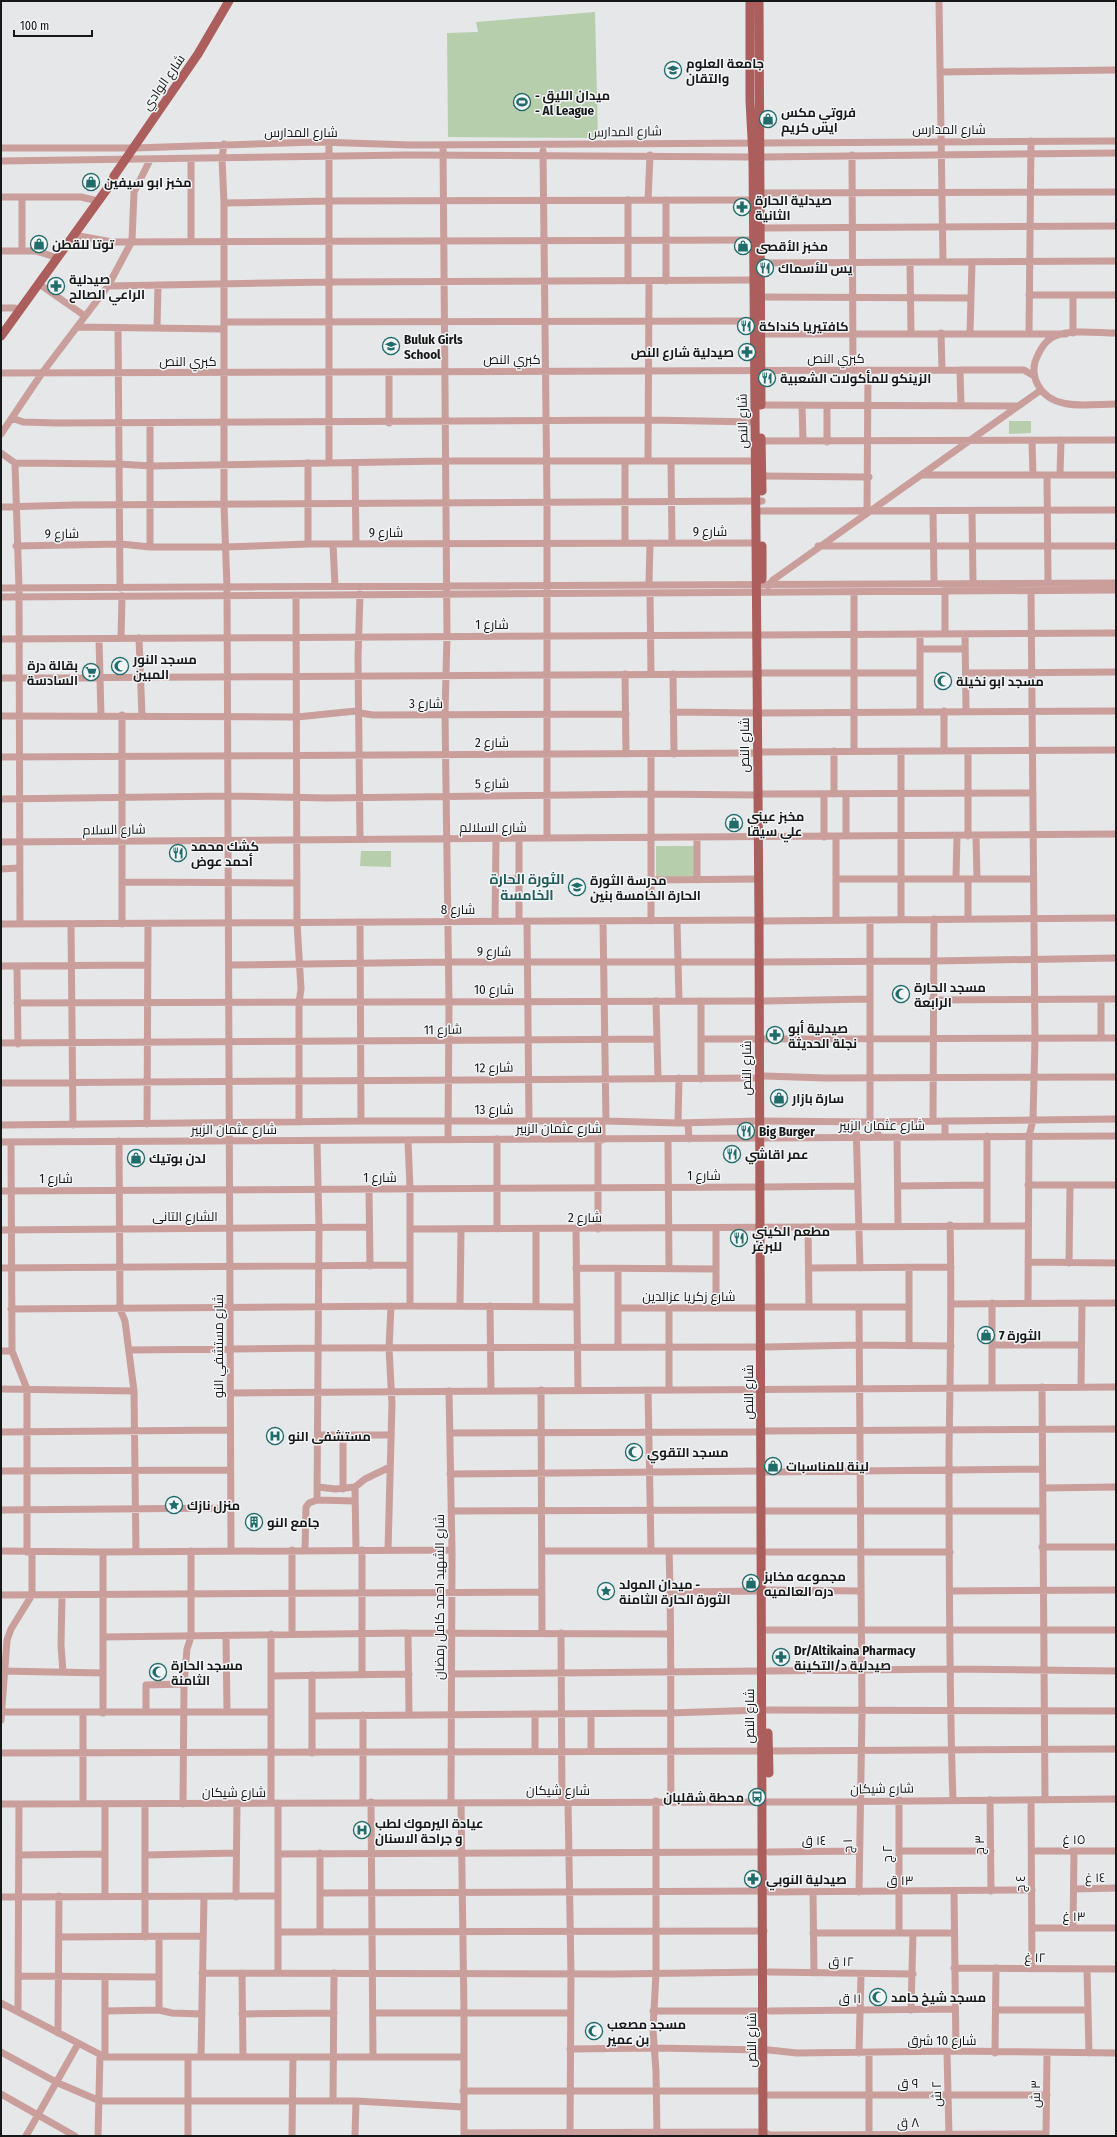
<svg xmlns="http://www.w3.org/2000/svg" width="1117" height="2137" font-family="'Fira Sans Condensed',Cairo,sans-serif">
  <rect width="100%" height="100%" fill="#e5e7e9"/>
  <path fill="#b7ceac" d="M595 12 598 138 448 137 447 33 478 32 476 22Z
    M1009 421H1031V433L1009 434Z
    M656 846H694V876L656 877Z
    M361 851H391V867L360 866Z"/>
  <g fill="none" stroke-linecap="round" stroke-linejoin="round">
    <path stroke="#ca9e9b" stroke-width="7" d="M939 1 943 262
      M940 72 1116 70
      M224 144 222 158 224 203V505L227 587 231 1550
      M329 144V463
      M443 145 447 636 445 714 449 1002 448 1140
      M1 148H134L317 142 411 145 1116 141
      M543 151 547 501V838
      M852 155 853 370
      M760 157 1116 153
      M1 161 408 155 753 157
      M760 193 1116 192
      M1 197H81L94 200
      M628 200V281
      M648 200 650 155
      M666 200V281
      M224 203 328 201 753 200
      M760 228 1116 226
      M74 235 112 242 754 240
      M191 241V160
      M1 251H36L52 256
      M22 251V197
      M760 263 1116 261
      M910 263 911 332
      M39 284 85 316
      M108 286 329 282 754 280
      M1029 295H1116
      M1073 295V333
      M760 297 971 298
      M1 308H15
      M224 322 754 321
      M77 327 223 329
      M118 328 120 588
      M157 328 158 285
      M941 333 942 370
      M970 333 972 262
      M1029 333 1031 141
      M1116 333C1098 333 1072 329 1055 336 1045 340 1039 351 1035 362 1033 370 1034 378 1038 385 1052 412 1090 404 1116 404
      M761 334H1066
      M960 370 961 406
      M389 372V423
      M1 373 960 370H1024L1034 376
      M761 405 1016 406
      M802 405 803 441
      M827 406V442
      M12 418 23 422 57 423 649 420 755 422
      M1 434 42 373 108 286 132 241 134 192 150 160
      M761 441 1116 440
      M1032 441 1033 475
      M1 453 15 463
      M648 461 649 281
      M671 461 672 543
      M308 463V544
      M355 463 356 544
      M921 475H1116
      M1047 475 1048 582
      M1060 475 1061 440
      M762 476 869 477
      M1 507 75 505 762 501
      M761 511 1116 510
      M933 511 934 582
      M972 511 973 582
      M867 512 868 370
      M625 543V461
      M333 544 335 586
      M16 546 121 544 150 547H225L308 544 756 543
      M818 546H1116
      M150 547V423
      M649 584 650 543
      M768 586 773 580 1041 390
      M1 588 1116 583
      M650 593 651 674
      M296 595 297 923 301 989 299 1003V1122
      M1 597 1116 590
      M920 634V711
      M945 634V587
      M965 634 966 711
      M761 635 1116 633
      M121 638 122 596
      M139 638 142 716
      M1 639 757 635
      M99 639 101 716
      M920 649H965
      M762 673H920
      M966 673 1116 672
      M625 674 626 754
      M673 674 674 754
      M1 678 756 674
      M673 712 756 713
      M762 713 1116 711
      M122 715V924
      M1 716 297 717 356 711 360 713 373 715 626 714
      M854 751V592
      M944 751V711
      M762 752 1116 750
      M651 754V921
      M1 757 757 753
      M763 794 1033 793
      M834 794V751
      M846 794V836
      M1 799 228 796 327 798 650 794 757 795
      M836 836V920
      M968 836V751
      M976 836 977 878
      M824 837V794
      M519 838V921
      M697 838V880
      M360 839 358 657 360 594
      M1 842 1116 834
      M1 869 19 868
      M956 878 957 836
      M496 879H519
      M836 879H1033
      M650 880 759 879
      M122 882 297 883
      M968 918V879
      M870 920V1122
      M901 920V751
      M495 921 496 839
      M527 921 529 1121
      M603 921 606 1121
      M677 921 679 1001
      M763 921 1116 918
      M360 922 361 1121
      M20 923 19 588 15 463 119 464 151 466 444 461H755
      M1 924 759 920
      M71 924 73 1125
      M764 962 933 961 1116 958
      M229 965 448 962H759
      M1 966 148 965
      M17 966 18 1044
      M932 1000 1116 999
      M1101 1000V1038
      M656 1001 658 1078
      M701 1001V1079
      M764 1001 870 999
      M17 1003 759 1001
      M701 1039H759
      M764 1039 1116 1038
      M1 1043 657 1039
      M764 1076 826 1078 1116 1077
      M1 1083 759 1078
      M602 1121V1140
      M764 1121 870 1122 1116 1119
      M933 1121 934 919
      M945 1121V1137
      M856 1122 860 1268
      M874 1122 879 1137
      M678 1123 679 1078
      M688 1123 689 1139
      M147 1124 148 924
      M1 1125 361 1121H606L678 1123 759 1121
      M897 1137 898 1226
      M497 1139V1229
      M598 1140V1229
      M668 1140 669 1269
      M119 1141 120 1309 125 1321 134 1391 136 1552
      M408 1141 410 1188V1306
      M1 1142 1116 1136
      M11 1142 12 1351 27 1389V1552
      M1028 1185H1116
      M898 1186 987 1185
      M765 1187 858 1186
      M369 1189 370 1266
      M1 1191 759 1187
      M950 1225C952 1301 950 1376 949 1452 949 1568 949 1684 953 1800
      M987 1225V1136
      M808 1227 809 1307
      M411 1229 1028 1226
      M536 1229V1306
      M576 1229 578 1390
      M1 1230 369 1227
      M1028 1262 1116 1263
      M1069 1263 1070 1185
      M1 1268 410 1265
      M576 1268 716 1269
      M809 1268 951 1267
      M618 1269V1347
      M1028 1302 1029 1136 1033 1120 1035 1038 1031 591
      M952 1304 1116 1303
      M460 1306 461 1230
      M490 1306 491 1391
      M765 1307H909
      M618 1308H761
      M716 1308V1228
      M859 1308 862 1712 859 1892
      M11 1309 410 1306 577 1307
      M992 1345H1080
      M909 1346V1269
      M766 1347 859 1345 951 1346
      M130 1350 319 1348 761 1347
      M1 1351H12
      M992 1386V1303
      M1042 1387 1045 1800
      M1081 1387 1082 1303
      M1 1389 134 1391
      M669 1389V1307
      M541 1390 542 1633
      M648 1390 651 1550
      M449 1391 452 1550 451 1803
      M230 1393 1116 1387
      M766 1431 1116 1429
      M1 1432 230 1430
      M450 1433 761 1432
      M319 1435H391
      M1 1471 230 1470
      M766 1472 1042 1469
      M450 1474 761 1471
      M318 1487 335 1489 355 1487 365 1479 390 1467
      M355 1487 356 1550
      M1043 1488 1116 1487
      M343 1489V1435
      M317 1500 319 1228 317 1141
      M1 1510 230 1508
      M451 1511 761 1510
      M766 1511H1043
      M1042 1547H1116
      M305 1550 306 1507 309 1503 317 1500 355 1501
      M388 1550 392 1404 389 1348 391 1306
      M1 1551 103 1552 452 1550
      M542 1551H761
      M669 1551C672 1634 670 1718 671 1801
      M767 1552H950
      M767 1590 861 1591
      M950 1591 1116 1590
      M670 1592 762 1591
      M1 1595 542 1592
      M62 1596 61 1645 63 1672
      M767 1630H1116
      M408 1633 409 1714
      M561 1633 562 1802
      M292 1634V1550
      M226 1636 227 1711
      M103 1637 408 1633 670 1634
      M1 1671 103 1673
      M768 1671 951 1669 1116 1671
      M452 1674 762 1671
      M312 1675V1753
      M362 1675V1550
      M271 1676 409 1674
      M768 1710 1116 1711
      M1 1712H271
      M146 1712V1685L184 1684
      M103 1713V1552
      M363 1715V1803
      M312 1716 669 1713 762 1710
      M1 1720 7 1640 11 1629 32 1595V1552
      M535 1751V1714
      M591 1751V1714
      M768 1751 1116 1749
      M1 1753 762 1751
      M899 1800V1933
      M990 1800 991 1891
      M1031 1800 1032 1969
      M656 1801V1973L653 2030 656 2071 657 2136
      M371 1802 373 2057
      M568 1802 571 1973 570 2135
      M271 1803V1634
      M461 1803 464 2013V2136
      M1 1804 808 1802 1116 1799
      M83 1804V1713
      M145 1804V1937
      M183 1804 184 1684 187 1649 191 1637V1551
      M899 1851H991
      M1032 1851H1116
      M769 1852 859 1851
      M320 1853V1931
      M278 1854 763 1852
      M19 1855 105 1854
      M145 1855 236 1853
      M1074 1889 1116 1888
      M769 1892 1032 1890
      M813 1892 814 1973
      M954 1892 956 2051
      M320 1893 763 1891
      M105 1895V1804
      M1 1897 278 1896
      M236 1897 237 1803
      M1032 1928H1116
      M1073 1928 1074 1851
      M278 1932 764 1931
      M813 1933H954
      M59 1937 203 1936
      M159 1937V2010L172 2013 201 2014
      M954 1968 1116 1969
      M1087 1969 1089 2053
      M769 1972 913 1974
      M202 1973 615 1974 764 1972
      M242 1973 243 2057
      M278 1973V1803
      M18 1976 159 1977
      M1 2003 105 2057H463
      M911 2010 913 1933
      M996 2010H1087
      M105 2011 159 2010
      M653 2011H764
      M770 2011 954 2009
      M18 2012 19 1804
      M373 2013H570
      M242 2014 334 2013
      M58 2033 59 1896
      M570 2049 655 2048 769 2050 797 2053 956 2051 1116 2053
      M1 2052 58 2083 100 2101H356L463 2107
      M947 2052 949 2136
      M859 2053 861 1974
      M869 2053V2136
      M995 2053 996 1968
      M105 2057V1977
      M201 2057 204 1897
      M463 2091H763
      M1 2094 75 2136
      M769 2095H1047
      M333 2101 334 1973
      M464 2133 763 2132 770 2135 1046 2134
      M26 2136 78 2044
      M98 2136 100 2055
      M188 2136V2057
      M292 2136 293 2057
      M355 2136 356 2101
      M1046 2136 1047 2053"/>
    <path stroke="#ab5e5b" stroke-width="9" d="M750 1V101L753 157 759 920 763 2136
      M759 1 761 405
      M1 336 112 182 114 176 198 54 229 1
      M761 438 762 491
      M762 579V546
      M768 1733 769 1773"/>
  </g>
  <defs>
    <g id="university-ring" transform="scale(0.9)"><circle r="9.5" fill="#f2f4f6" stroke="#206c6b" stroke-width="1.5"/><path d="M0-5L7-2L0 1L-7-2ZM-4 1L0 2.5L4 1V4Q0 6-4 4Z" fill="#206c6b"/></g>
    <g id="stadium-ring" transform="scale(0.9)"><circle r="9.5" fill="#f2f4f6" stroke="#206c6b" stroke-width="1.5"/><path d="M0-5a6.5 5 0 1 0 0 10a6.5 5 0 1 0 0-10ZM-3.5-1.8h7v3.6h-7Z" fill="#206c6b"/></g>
    <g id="shop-ring" transform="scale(0.9)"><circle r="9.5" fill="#f2f4f6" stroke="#206c6b" stroke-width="1.5"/><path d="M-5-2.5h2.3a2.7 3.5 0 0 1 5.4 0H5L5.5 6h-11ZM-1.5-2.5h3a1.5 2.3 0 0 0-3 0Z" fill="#206c6b"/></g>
    <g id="pharmacy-ring" transform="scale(0.9)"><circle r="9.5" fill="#f2f4f6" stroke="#206c6b" stroke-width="1.5"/><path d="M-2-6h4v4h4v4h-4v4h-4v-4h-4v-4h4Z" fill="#206c6b"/></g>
    <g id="restaurant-ring" transform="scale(0.9)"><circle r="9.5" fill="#f2f4f6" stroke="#206c6b" stroke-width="1.5"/><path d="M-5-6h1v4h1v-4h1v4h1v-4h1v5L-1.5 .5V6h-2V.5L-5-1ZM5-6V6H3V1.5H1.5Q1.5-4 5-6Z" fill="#206c6b"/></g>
    <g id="school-ring" transform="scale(0.9)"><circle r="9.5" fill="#f2f4f6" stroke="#206c6b" stroke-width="1.5"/><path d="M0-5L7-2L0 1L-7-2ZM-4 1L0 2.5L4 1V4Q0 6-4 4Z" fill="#206c6b"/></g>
    <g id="mosque-ring" transform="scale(0.9)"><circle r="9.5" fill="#f2f4f6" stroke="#206c6b" stroke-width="1.5"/><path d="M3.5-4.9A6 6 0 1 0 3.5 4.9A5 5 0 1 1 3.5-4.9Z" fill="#206c6b"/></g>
    <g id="supermarket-ring" transform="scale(0.9)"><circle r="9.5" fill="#f2f4f6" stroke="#206c6b" stroke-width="1.5"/><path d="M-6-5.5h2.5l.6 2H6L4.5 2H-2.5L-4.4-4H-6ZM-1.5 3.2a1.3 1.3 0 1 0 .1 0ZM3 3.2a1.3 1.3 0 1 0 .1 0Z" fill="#206c6b"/></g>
    <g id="hospital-ring" transform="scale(0.9)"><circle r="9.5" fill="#f2f4f6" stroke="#206c6b" stroke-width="1.5"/><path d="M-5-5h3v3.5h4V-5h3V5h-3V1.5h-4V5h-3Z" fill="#206c6b"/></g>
    <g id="sight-ring" transform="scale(0.9)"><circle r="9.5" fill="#f2f4f6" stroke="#206c6b" stroke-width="1.5"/><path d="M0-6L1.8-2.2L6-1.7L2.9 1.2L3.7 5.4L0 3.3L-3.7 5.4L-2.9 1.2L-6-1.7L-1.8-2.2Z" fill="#206c6b"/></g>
    <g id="building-ring" transform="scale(0.9)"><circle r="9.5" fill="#f2f4f6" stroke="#206c6b" stroke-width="1.5"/><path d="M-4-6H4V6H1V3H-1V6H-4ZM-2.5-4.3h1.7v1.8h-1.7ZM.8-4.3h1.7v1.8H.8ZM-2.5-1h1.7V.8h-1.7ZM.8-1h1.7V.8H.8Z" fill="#206c6b"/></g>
    <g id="bus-ring" transform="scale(0.9)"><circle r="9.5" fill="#f2f4f6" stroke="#206c6b" stroke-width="1.5"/><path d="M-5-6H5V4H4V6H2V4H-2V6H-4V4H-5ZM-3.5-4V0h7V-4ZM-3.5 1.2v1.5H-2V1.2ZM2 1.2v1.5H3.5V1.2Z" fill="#206c6b"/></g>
  </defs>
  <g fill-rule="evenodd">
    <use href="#university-ring" x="673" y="70"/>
    <use href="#stadium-ring" x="522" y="102"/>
    <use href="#shop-ring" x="768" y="119"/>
    <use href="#shop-ring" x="91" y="182"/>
    <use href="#pharmacy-ring" x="742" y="207"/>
    <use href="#shop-ring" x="39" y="244"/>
    <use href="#shop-ring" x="743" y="246"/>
    <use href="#restaurant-ring" x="765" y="268"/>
    <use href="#pharmacy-ring" x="56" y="286"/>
    <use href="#restaurant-ring" x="746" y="326"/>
    <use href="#school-ring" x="391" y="346"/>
    <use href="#pharmacy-ring" x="747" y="352"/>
    <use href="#restaurant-ring" x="767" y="378"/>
    <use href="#mosque-ring" x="120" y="666"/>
    <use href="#supermarket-ring" x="91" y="672"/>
    <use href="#mosque-ring" x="943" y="681"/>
    <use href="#shop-ring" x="734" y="823"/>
    <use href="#restaurant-ring" x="178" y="853"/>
    <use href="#school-ring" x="577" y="887"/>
    <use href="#mosque-ring" x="901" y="994"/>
    <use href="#pharmacy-ring" x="775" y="1035"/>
    <use href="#shop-ring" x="779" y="1098"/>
    <use href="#restaurant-ring" x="746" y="1131"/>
    <use href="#restaurant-ring" x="732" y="1154"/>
    <use href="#shop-ring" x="136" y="1158"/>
    <use href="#restaurant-ring" x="739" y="1238"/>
    <use href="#shop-ring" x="986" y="1335"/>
    <use href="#hospital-ring" x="275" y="1436"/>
    <use href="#mosque-ring" x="634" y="1452"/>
    <use href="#shop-ring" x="773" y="1466"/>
    <use href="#sight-ring" x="174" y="1505"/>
    <use href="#building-ring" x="254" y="1522"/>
    <use href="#shop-ring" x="751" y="1583"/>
    <use href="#sight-ring" x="606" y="1591"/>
    <use href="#pharmacy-ring" x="781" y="1657"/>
    <use href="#mosque-ring" x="158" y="1672"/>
    <use href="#bus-ring" x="757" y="1797"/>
    <use href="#hospital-ring" x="362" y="1830"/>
    <use href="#pharmacy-ring" x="753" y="1879"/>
    <use href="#mosque-ring" x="878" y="1997"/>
    <use href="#mosque-ring" x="594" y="2031"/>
  </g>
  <g text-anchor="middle" stroke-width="3" stroke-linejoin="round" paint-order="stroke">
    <g font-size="13" font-weight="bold" fill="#171818" stroke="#f2f4f6" text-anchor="start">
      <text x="686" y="68">جامعة العلوم<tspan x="686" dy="15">والتقان</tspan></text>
      <text x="535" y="100">- ميدان الليق<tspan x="535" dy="15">- Al League</tspan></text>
      <text x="781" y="117">فروتي مكس<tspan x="781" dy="15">ايس كريم</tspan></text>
      <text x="104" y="187">مخبز ابو سيفين</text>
      <text x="755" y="205">صيدلية الحارة<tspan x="755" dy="15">الثانية</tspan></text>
      <text x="52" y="249">توتا للقطن</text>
      <text x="756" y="251">مخبز الأقصى</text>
      <text x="778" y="273">يس للأسماك</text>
      <text x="69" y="284">صيدلية<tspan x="69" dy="15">الراعي الصالح</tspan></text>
      <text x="759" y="331">كافتيريا كنداكة</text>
      <text x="404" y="344">Buluk Girls<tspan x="404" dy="15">School</tspan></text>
      <text x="734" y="357" text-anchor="end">صيدلية شارع النص</text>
      <text x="780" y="383">الزينكو للمأكولات الشعبية</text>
      <text x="133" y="664">مسجد النور<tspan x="133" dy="15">المبين</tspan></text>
      <text x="78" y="670" text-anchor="end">بقالة درة<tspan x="78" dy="15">السادسة</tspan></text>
      <text x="956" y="686">مسجد ابو نخيلة</text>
      <text x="747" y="821">مخبز عيني<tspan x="747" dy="15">علي سيقا</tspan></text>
      <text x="191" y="851">كشك محمد<tspan x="191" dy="15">أحمد عوض</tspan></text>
      <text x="590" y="885">مدرسة الثورة<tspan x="590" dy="15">الحارة الخامسة بنين</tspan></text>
      <text x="914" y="992">مسجد الحارة<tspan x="914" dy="15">الرابعة</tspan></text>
      <text x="788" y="1033">صيدلية أبو<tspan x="788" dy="15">نجلة الحديثة</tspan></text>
      <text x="792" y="1103">سارة بازار</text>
      <text x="759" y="1136">Big Burger</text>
      <text x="745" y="1159">عمر اقاشي</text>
      <text x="149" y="1163">لدن بوتيك</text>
      <text x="752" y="1236">مطعم الكيني<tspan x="752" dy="15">للبرغر</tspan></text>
      <text x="999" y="1340">الثورة 7</text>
      <text x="288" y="1441">مستشفى النو</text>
      <text x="647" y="1457">مسجد التقوي</text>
      <text x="786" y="1471">لينة للمناسبات</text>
      <text x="187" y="1510">منزل نازك</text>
      <text x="267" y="1527">جامع النو</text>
      <text x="764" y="1581">مجموعه مخابز<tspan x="764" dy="15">دره العالميه</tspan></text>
      <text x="619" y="1589">ميدان المولد -<tspan x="619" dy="15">الثورة الحارة الثامنة</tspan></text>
      <text x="794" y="1655">Dr/Altikaina Pharmacy<tspan x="794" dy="15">صيدلية د/التكينة</tspan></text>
      <text x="171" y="1670">مسجد الحارة<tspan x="171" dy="15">الثامنة</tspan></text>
      <text x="744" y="1802" text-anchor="end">محطة شقلبان</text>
      <text x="375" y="1828">عيادة اليرموك لطب<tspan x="375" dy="15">و جراحة الاسنان</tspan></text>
      <text x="766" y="1884">صيدلية النوبي</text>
      <text x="891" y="2002">مسجد شيخ حامد</text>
      <text x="607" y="2029">مسجد مصعب<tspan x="607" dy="15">بن عمير</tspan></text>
    </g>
    <g font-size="13" fill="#171818" stroke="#f2f4f6">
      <text transform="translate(163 82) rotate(-55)" y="5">شارع الوادي</text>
      <text x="949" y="134">شارع المدارس</text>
      <text transform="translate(625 131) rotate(-1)" y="5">شارع المدارس</text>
      <text x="301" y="137">شارع المدارس</text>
      <text x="836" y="363">كبري النص</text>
      <text x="512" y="364">كبري النص</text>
      <text x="188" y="366">كبري النص</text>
      <text transform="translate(742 421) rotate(-91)" y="5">شارع النص</text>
      <text x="710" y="536">شارع 9</text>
      <text x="386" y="537">شارع 9</text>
      <text transform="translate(62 533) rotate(-1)" y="5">شارع 9</text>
      <text x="492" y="629">شارع 1</text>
      <text x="426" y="708">شارع 3</text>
      <text x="492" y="747">شارع 2</text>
      <text transform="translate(744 745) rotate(-90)" y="5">شارع النص</text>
      <text transform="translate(492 783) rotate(-1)" y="5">شارع 5</text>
      <text x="493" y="832">شارع السلالم</text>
      <text transform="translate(114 829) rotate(-1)" y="5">شارع السلام</text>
      <text x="458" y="914">شارع 8</text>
      <text transform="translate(494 951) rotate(1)" y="5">شارع 9</text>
      <text x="494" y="994">شارع 10</text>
      <text transform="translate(443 1029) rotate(-1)" y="5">شارع 11</text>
      <text transform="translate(494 1067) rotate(-1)" y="5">شارع 12</text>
      <text transform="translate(746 1068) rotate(-90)" y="5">شارع النص</text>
      <text x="494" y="1114">شارع 13</text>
      <text x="882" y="1130">شارع عثمان الزبير</text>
      <text x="559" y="1133">شارع عثمان الزبير</text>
      <text x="234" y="1134">شارع عثمان الزبير</text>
      <text x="704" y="1180">شارع 1</text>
      <text x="380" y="1182">شارع 1</text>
      <text x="56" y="1183">شارع 1</text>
      <text x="185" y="1221">الشارع التانى</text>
      <text x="585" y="1222">شارع 2</text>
      <text x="689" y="1301">شارع زكريا عزالدين</text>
      <text transform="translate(218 1346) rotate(-90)" y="5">شارع مستشفي النو</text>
      <text transform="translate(748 1392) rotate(-90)" y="5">شارع النص</text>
      <text transform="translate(439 1597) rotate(-90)" y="5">شارع الشهيد احمد كامل رمضان</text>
      <text transform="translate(749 1716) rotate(-90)" y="5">شارع النص</text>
      <text transform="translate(882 1788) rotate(-1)" y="5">شارع شيكان</text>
      <text x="558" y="1795">شارع شيكان</text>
      <text x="234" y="1797">شارع شيكان</text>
      <text x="1074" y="1844">١٥ غ</text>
      <text x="814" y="1845">١٤ ق</text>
      <text transform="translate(979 1845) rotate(-90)" y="5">٣ ج</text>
      <text transform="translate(847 1846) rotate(-91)" y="5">١ ج</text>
      <text transform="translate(887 1854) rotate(-90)" y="5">٢ ج</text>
      <text transform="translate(1095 1877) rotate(-1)" y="5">١٤ غ</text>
      <text x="900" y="1885">١٣ ق</text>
      <text transform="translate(1020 1884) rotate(-90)" y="5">٤ ج</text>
      <text x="1074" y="1921">١٣ غ</text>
      <text transform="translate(1035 1957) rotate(1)" y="5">١٢ غ</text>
      <text transform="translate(841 1961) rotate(1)" y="5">١٢ ق</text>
      <text x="850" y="2003">١١ ق</text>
      <text transform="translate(751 2040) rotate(-90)" y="5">شارع النص</text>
      <text x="942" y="2045">شارع 10 شرق</text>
      <text x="908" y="2088">٩ ق</text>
      <text transform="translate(936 2094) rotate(-91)" y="5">٢ ش</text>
      <text transform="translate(1035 2094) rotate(-89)" y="5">٣ ش</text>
      <text transform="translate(908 2122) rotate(-1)" y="5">٨ ق</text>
    </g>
    <g font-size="14" font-weight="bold" fill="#215c5a" stroke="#f2f4f6">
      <text x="527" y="884">الثورة الحارة<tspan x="527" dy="16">الخامسة</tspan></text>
    </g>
  </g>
  <rect width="1117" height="2137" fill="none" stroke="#171818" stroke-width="4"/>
  <path d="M14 30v6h78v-6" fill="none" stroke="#171818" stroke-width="2"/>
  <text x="20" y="30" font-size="12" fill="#171818" stroke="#f2f4f6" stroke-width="3" paint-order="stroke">100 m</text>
</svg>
